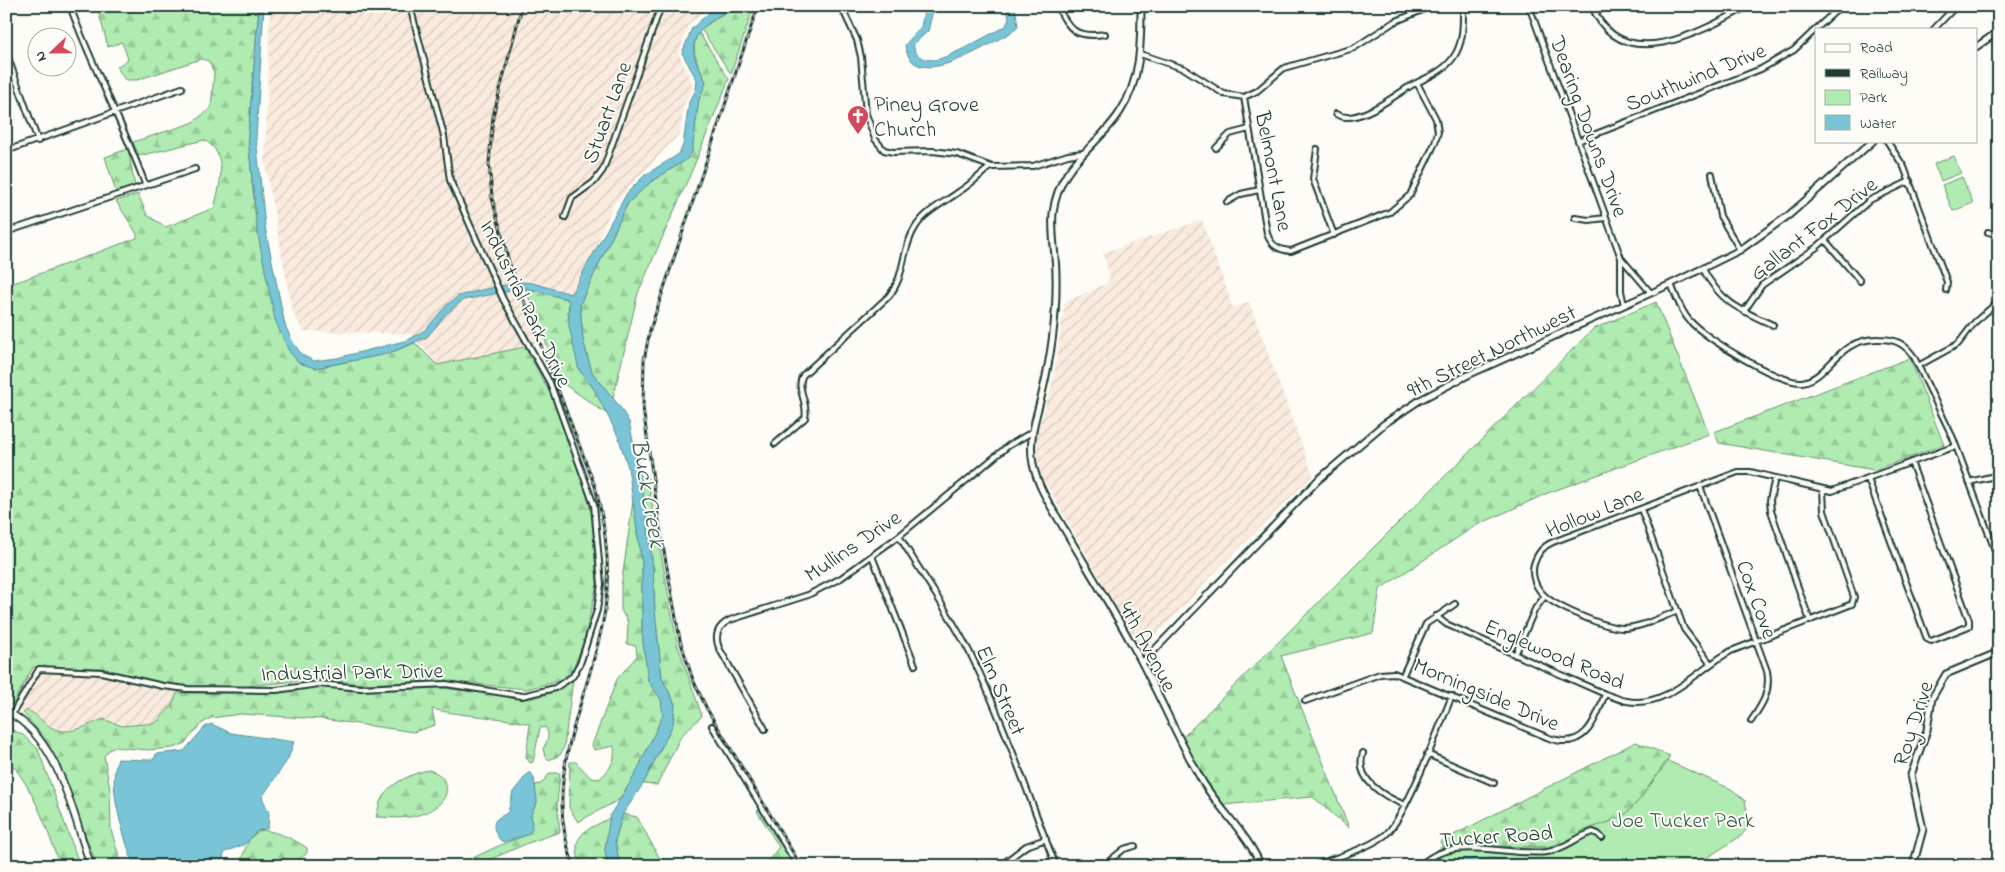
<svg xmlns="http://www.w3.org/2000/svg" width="2005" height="872" font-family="'Indie Flower',sans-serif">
  <defs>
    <pattern id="industrial-furrows" width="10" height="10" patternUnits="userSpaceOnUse" patternTransform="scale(1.25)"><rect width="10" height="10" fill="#faebde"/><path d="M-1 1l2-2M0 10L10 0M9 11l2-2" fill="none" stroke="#d6cabf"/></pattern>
    <pattern id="forest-firs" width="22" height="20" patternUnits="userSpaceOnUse" patternTransform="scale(1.25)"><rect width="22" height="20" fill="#b0ebb1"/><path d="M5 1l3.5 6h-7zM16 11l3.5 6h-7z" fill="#97ca99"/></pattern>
  </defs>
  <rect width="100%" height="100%" fill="#fdfcf7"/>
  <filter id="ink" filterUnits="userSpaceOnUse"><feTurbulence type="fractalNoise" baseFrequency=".02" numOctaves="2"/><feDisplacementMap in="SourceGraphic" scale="10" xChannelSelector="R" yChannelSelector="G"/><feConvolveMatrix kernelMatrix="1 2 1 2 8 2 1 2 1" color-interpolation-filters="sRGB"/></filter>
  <g filter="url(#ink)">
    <path fill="url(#industrial-furrows)" d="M270 6H710L688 25 679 54 694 88 684 104 680 133 613 205 576 295 533 281 514 285 537 344 437 365 411 334 303 331 292 311 265 162Z
      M1202 220 1233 308 1249 302 1313 475 1218 569 1148 644 1140 648 1042 477 1038 464 1035 440 1053 381 1065 302 1106 284 1110 277 1103 253Z
      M33 667 99 668 169 684 177 693 172 705 156 723 122 726 103 719 77 729 57 730 33 713 24 711 23 713 8 706 13 704Z"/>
    <path fill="url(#forest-firs)" stroke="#689472" d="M97 6H259L248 137 257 230 289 351 315 368 387 354 415 343 437 365 525 347 552 397 585 489 592 516 597 584 584 641 573 669 560 681 526 689 445 681 362 684 318 679 218 689 169 684 99 668 33 667 13 704 6 706V286L137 238V234L116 201 138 194 147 215 166 227 214 208C220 186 229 153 204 140L139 156 133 142 192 123 211 108 214 73 209 61 201 59 137 80H125L117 67 128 59 122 42 108 47Z
      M734 6H754L731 74 701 29Z
      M698 31 729 79 693 168 638 293 613 398 592 372 583 340 580 304 628 203 652 181 686 160 692 152 699 99 706 83C699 61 689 56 698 31Z
      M128 149 135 186 116 192 105 157Z
      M525 288 567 299 569 302 568 314 579 370 594 389 607 414 561 382Z
      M1656 302 1709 434 1548 493 1475 526 1380 589 1373 633 1281 656 1349 828 1313 797 1222 805 1205 782 1182 738 1593 329Z
      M1910 358 1944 445 1874 470 1719 443 1714 432Z
      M647 475 677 643 702 716 681 736 657 785 643 784 673 724 675 704 662 678 655 612 653 567 641 478Z
      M633 501 642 564V633L648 681 661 699 664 715 635 775 620 799 578 822 569 808 570 762H576L591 778 599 779C610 770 616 761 614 746L594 750 592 745 617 679 637 656 636 646 627 644 628 623 621 610V587Z
      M573 680 564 747 560 755 549 760 545 756 543 749C547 741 551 735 545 727L540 728 533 762 530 763 526 757 530 724C498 716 465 717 432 709L435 725 414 732 322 719 240 714 211 718 201 724 184 744 173 748 147 750 115 747 109 750 104 756 110 789 111 830 122 866H97L61 769 45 738 23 713 27 710C38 715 46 726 57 730 72 734 89 725 103 719L122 726 156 723 172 705 177 693H271L319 687 360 691 444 688 530 699 547 694Z
      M6 727 23 735 38 749 80 866H60C47 829 34 787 6 758Z
      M1636 742 1670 756 1640 799 1627 813 1612 821 1582 831 1571 841 1547 847H1443L1440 842Z
      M429 770C437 772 443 776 446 785 451 804 422 816 408 817 398 819 386 817 376 817 378 811 379 803 382 798 388 784 415 772 429 770Z
      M550 773H560L557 804 560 832 528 843 475 866H456C480 855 502 843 527 835L532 822 531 814 537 802 535 785 541 784Z
      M760 810 796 866H785L780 860 775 866H761L766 863 779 847 757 811Z
      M623 814 637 817 659 857 679 866H620L615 840Z
      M610 818 605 850 608 866H581C569 834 585 831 610 818Z
      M263 830C278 832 294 839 307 848V853L291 866H238C246 852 246 834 263 830Z"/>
    <path fill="#b0ebb1" stroke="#689472" d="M1954 156 1961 173 1941 181 1934 164Z
      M1962 177 1973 203 1953 211 1942 185Z
      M1668 761 1731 789 1745 800 1749 826 1741 836 1694 866H1414L1443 846 1547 847 1571 841 1582 831 1612 821 1627 813 1640 799Z"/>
    <path fill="#79c5d7" stroke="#558f96" d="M259 6H264L256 137 265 227 285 325 292 341 302 355 314 361 337 358 408 340 425 330 447 305 458 296 481 290 522 282 533 283 571 294 627 193 645 175 679 154 683 145 689 102 696 90 697 80 682 53 692 28 717 6H734C716 18 686 32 695 58 697 66 703 74 706 83L699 99 692 152 686 160 652 181 628 203 580 304 583 340 592 372 620 407 629 422 641 478 653 567 655 612 662 678 675 704 673 724 643 784 623 814 615 840 620 866H608L605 850 610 815 635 775 663 715 661 699 648 681 642 633V564L628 467 618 436 594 389 579 370 569 326V302L567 299 525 288 463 300 446 314 427 337 387 354 315 368 299 363 289 351 275 320 257 230 248 137Z
      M925 6H934L928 31 914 44C912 57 928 62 939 59 954 55 990 34 1006 26L1009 18 1006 6H1015L1018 26 1010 33C987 45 912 95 905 45L921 27Z
      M211 724 231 733 294 742 288 759 262 797 269 813 268 828 257 831 245 844 225 852 223 857 225 866H134C125 839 106 786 118 759L150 760 155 758 156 754 184 751 205 727Z
      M528 773H531L534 778 537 802 531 814 532 829 527 835 503 842C497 839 490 824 497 819 500 816 505 815 508 812L513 792Z
      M1438 858 1451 860 1492 858 1543 863 1548 866H1432Z"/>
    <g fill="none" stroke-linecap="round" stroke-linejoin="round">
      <g stroke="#1f3d34" stroke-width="8">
        <path id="minor" d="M70 6C92 67 123 123 145 184
          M841 6 857 40 861 57 866 114 875 139 884 150 893 152 933 151 957 154 992 167 1033 166 1068 155 1082 153
          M1057 6C1070 31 1076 38 1105 34
          M1529 6 1621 258V291L1624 305
          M1592 6C1621 78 1703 31 1748 6
          M1595 13 1608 6
          M1816 29 1841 6
          M1934 29 1956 6
          M6 52 38 141
          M1140 54 1185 69 1224 94 1244 97 1257 91 1284 68 1354 48 1394 22 1432 6
          M1244 97 1267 233C1270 245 1278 250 1291 251L1390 212 1410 195 1435 143 1438 132 1436 119 1417 83
          M1336 114C1356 127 1395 95 1412 85 1426 78 1443 72 1453 58 1464 43 1463 24 1463 6
          M1578 141 1761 69 1794 50 1816 29
          M1887 141 1904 167 1947 282 1946 290
          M1216 148 1230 134 1249 129
          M1317 149 1313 179 1334 235
          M6 151 182 88
          M1712 174 1720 216 1740 250
          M1227 202 1241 194 1259 190
          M565 217 572 198 594 182 603 170 661 6
          M1575 218 1589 220 1606 218
          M6 232 195 169
          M1988 232 1999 235
          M1825 240 1860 281
          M1621 258 1651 293
          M1703 269C1720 302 1740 310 1773 325
          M1671 284C1676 296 1681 312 1690 321 1706 339 1780 384 1802 382 1830 378 1836 338 1879 339 1896 339 1905 344 1914 357L1953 438 1999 561
          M1745 310 1762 285 1817 247 1870 200 1910 181
          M1918 366 1958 344 1975 322 1999 301
          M775 444 805 418C809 403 795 388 803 375L889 296C906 275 901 250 915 228 926 210 944 203 960 191 971 184 980 175 990 167
          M1775 478 1770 500 1771 511 1810 621
          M1868 479 1927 639 1931 641 1969 626V620L1911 462
          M1969 482 1999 475
          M1700 486 1767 671C1771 692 1762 705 1751 721
          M1641 509 1684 629 1710 663
          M899 536C923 576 951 615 972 657 1005 724 1028 796 1056 866
          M872 556 915 665
          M1678 611C1661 617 1641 628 1622 628 1604 627 1554 607 1542 593 1535 586 1531 574 1534 564 1537 554 1543 546 1553 542L1738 472H1750L1832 491 1956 446
          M1436 616 1446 624 1605 694C1612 696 1620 700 1627 701 1667 709 1699 668 1731 651L1852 604 1854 597 1824 511 1823 489
          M1515 655 1535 609 1545 596
          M1403 675 1426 624 1455 604
          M1305 701 1380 674 1394 673 1549 738C1585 751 1595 721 1605 694
          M12 714 39 669 101 672 163 686 187 689 276 690 319 684 361 688 446 684 522 696 555 688 573 676 581 661 597 610 601 584 594 505 550 383 503 299 450 180 444 136 410 6
          M712 726 798 866
          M765 729 719 648C714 635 718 626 730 620L808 595 841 578 899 536 1008 446 1032 432
          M1363 753C1354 780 1385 797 1405 805
          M1427 754 1494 783
          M1000 866 1026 846 1046 839
          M1103 866 1124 849 1135 846
          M1314 866C1336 857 1364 850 1384 836 1405 821 1440 724 1452 696
          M1420 866C1452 833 1507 857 1547 852 1565 849 1576 837 1593 832L1598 834 1602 838"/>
      </g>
      <g stroke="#1f3d34" stroke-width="9">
        <path id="tertiary" d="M1141 6C1141 43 1141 80 1120 112 1096 149 1059 163 1053 213 1051 234 1056 255 1056 275 1057 314 1051 356 1042 394 1036 417 1028 440 1033 464 1038 489 1054 511 1066 532 1087 568 1109 603 1129 639 1156 686 1176 737 1204 784 1222 812 1248 835 1261 866
          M1976 47 1999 31
          M1142 663 1318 480 1384 424 1420 400 1468 375 1671 284 1740 250 1789 215 1873 141
          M1913 866 1923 829 1911 775 1927 730 1932 698 1946 674 1999 652"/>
      </g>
      <g stroke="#1f3d34" stroke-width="9">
        <path id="secondary" d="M6 711C60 738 72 814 91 866"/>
      </g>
      <use href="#minor" stroke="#fdfcf7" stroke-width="4"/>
      <use href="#tertiary" stroke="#fdfcf7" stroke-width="5"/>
      <use href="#secondary" stroke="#fdfcf7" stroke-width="5.5"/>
      <g stroke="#1f3d34" stroke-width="3">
        <path id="rail" d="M522 6 493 116 489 163 492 198 509 262 595 486C606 527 611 568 605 610 592 696 538 777 574 866
          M758 6 650 330 644 360 643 408 660 529 680 640 693 680 707 709 801 866"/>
      </g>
      <use href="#rail" stroke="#fdfcf7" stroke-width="1" stroke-dasharray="4" stroke-linecap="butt"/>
    </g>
  </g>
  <defs>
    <g id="church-pin" transform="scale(1.125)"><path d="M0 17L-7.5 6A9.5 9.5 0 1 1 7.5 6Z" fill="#d1495b" stroke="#fdfcf7"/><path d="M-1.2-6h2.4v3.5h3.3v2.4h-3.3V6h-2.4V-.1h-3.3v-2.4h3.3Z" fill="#fff"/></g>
  </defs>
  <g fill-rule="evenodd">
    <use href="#church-pin" x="858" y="116"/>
  </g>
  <g text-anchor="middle" stroke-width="4" stroke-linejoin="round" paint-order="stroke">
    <g font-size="22" fill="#1f3d34" stroke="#fdfcf7">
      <text transform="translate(1695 76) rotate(-22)" y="8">Southwind Drive</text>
      <text transform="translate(606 112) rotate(-70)" y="8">Stuart Lane</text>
      <text transform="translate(1590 126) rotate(70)" y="8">Dearing Downs Drive</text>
      <text transform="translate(1275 171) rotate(79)" y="8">Belmont Lane</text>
      <text transform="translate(1813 228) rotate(-38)" y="8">Gallant Fox Drive</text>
      <text transform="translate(527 303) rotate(64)" y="8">Industrial Park Drive</text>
      <text transform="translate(1491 350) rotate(-26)" y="8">9th Street Northwest</text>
      <text transform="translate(1594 511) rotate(-22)" y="8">Hollow Lane</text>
      <text transform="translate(852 545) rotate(-34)" y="8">Mullins Drive</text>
      <text transform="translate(1758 599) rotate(70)" y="8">Cox Cove</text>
      <text transform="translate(1149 646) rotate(62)" y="8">4th Avenue</text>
      <text transform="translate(1555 653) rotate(23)" y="8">Englewood Road</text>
      <text transform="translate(352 671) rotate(-1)" y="8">Industrial Park Drive</text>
      <text transform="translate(1002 690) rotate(67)" y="8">Elm Street</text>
      <text transform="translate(1487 693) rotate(23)" y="8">Morningside Drive</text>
      <text transform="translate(1912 723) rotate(-72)" y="8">Roy Drive</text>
      <text transform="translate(1496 835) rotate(-4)" y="8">Tucker Road</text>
    </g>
    <g font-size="22" fill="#1f3d34" stroke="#fdfcf7" text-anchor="start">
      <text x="874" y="111">Piney Grove<tspan x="874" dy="25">Church</tspan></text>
    </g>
    <g font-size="22" fill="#3c604d" stroke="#fdfcf7">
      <text x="1683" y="827">Joe Tucker Park</text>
    </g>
    <g font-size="24" font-style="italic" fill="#365f5d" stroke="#fdfcf7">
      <text transform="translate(649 493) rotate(80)" y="8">Buck Creek</text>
    </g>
  </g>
  <rect width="2005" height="872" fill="none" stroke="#fdfcf7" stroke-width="25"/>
  <rect x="12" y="12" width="1980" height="847" fill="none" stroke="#1f3d34" stroke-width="2" filter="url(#ink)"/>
  <rect x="1815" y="28" width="162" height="115" fill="#fdfcf7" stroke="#a4b0a9"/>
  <rect x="1825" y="44" width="25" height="8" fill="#fdfcf7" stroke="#a4b0a9"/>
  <text x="1860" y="52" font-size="15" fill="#1f3d34">Road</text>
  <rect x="1825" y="69" width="25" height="8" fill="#1f3d34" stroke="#a4b0a9"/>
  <text x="1860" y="78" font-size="15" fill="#1f3d34">Railway</text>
  <rect x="1825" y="90" width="25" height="15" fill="#b0ebb1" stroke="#a4b0a9"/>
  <text x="1860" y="102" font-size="15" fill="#1f3d34">Park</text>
  <rect x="1825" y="115" width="25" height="15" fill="#79c5d7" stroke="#a4b0a9"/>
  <text x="1860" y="128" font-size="15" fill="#1f3d34">Water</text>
  <g transform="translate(52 52) rotate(248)"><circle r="24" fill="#fdfcf7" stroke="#a4b0a9"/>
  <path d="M0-4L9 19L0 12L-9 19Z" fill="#d1495b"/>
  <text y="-8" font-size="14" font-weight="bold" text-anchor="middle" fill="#1f3d34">N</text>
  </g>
</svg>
